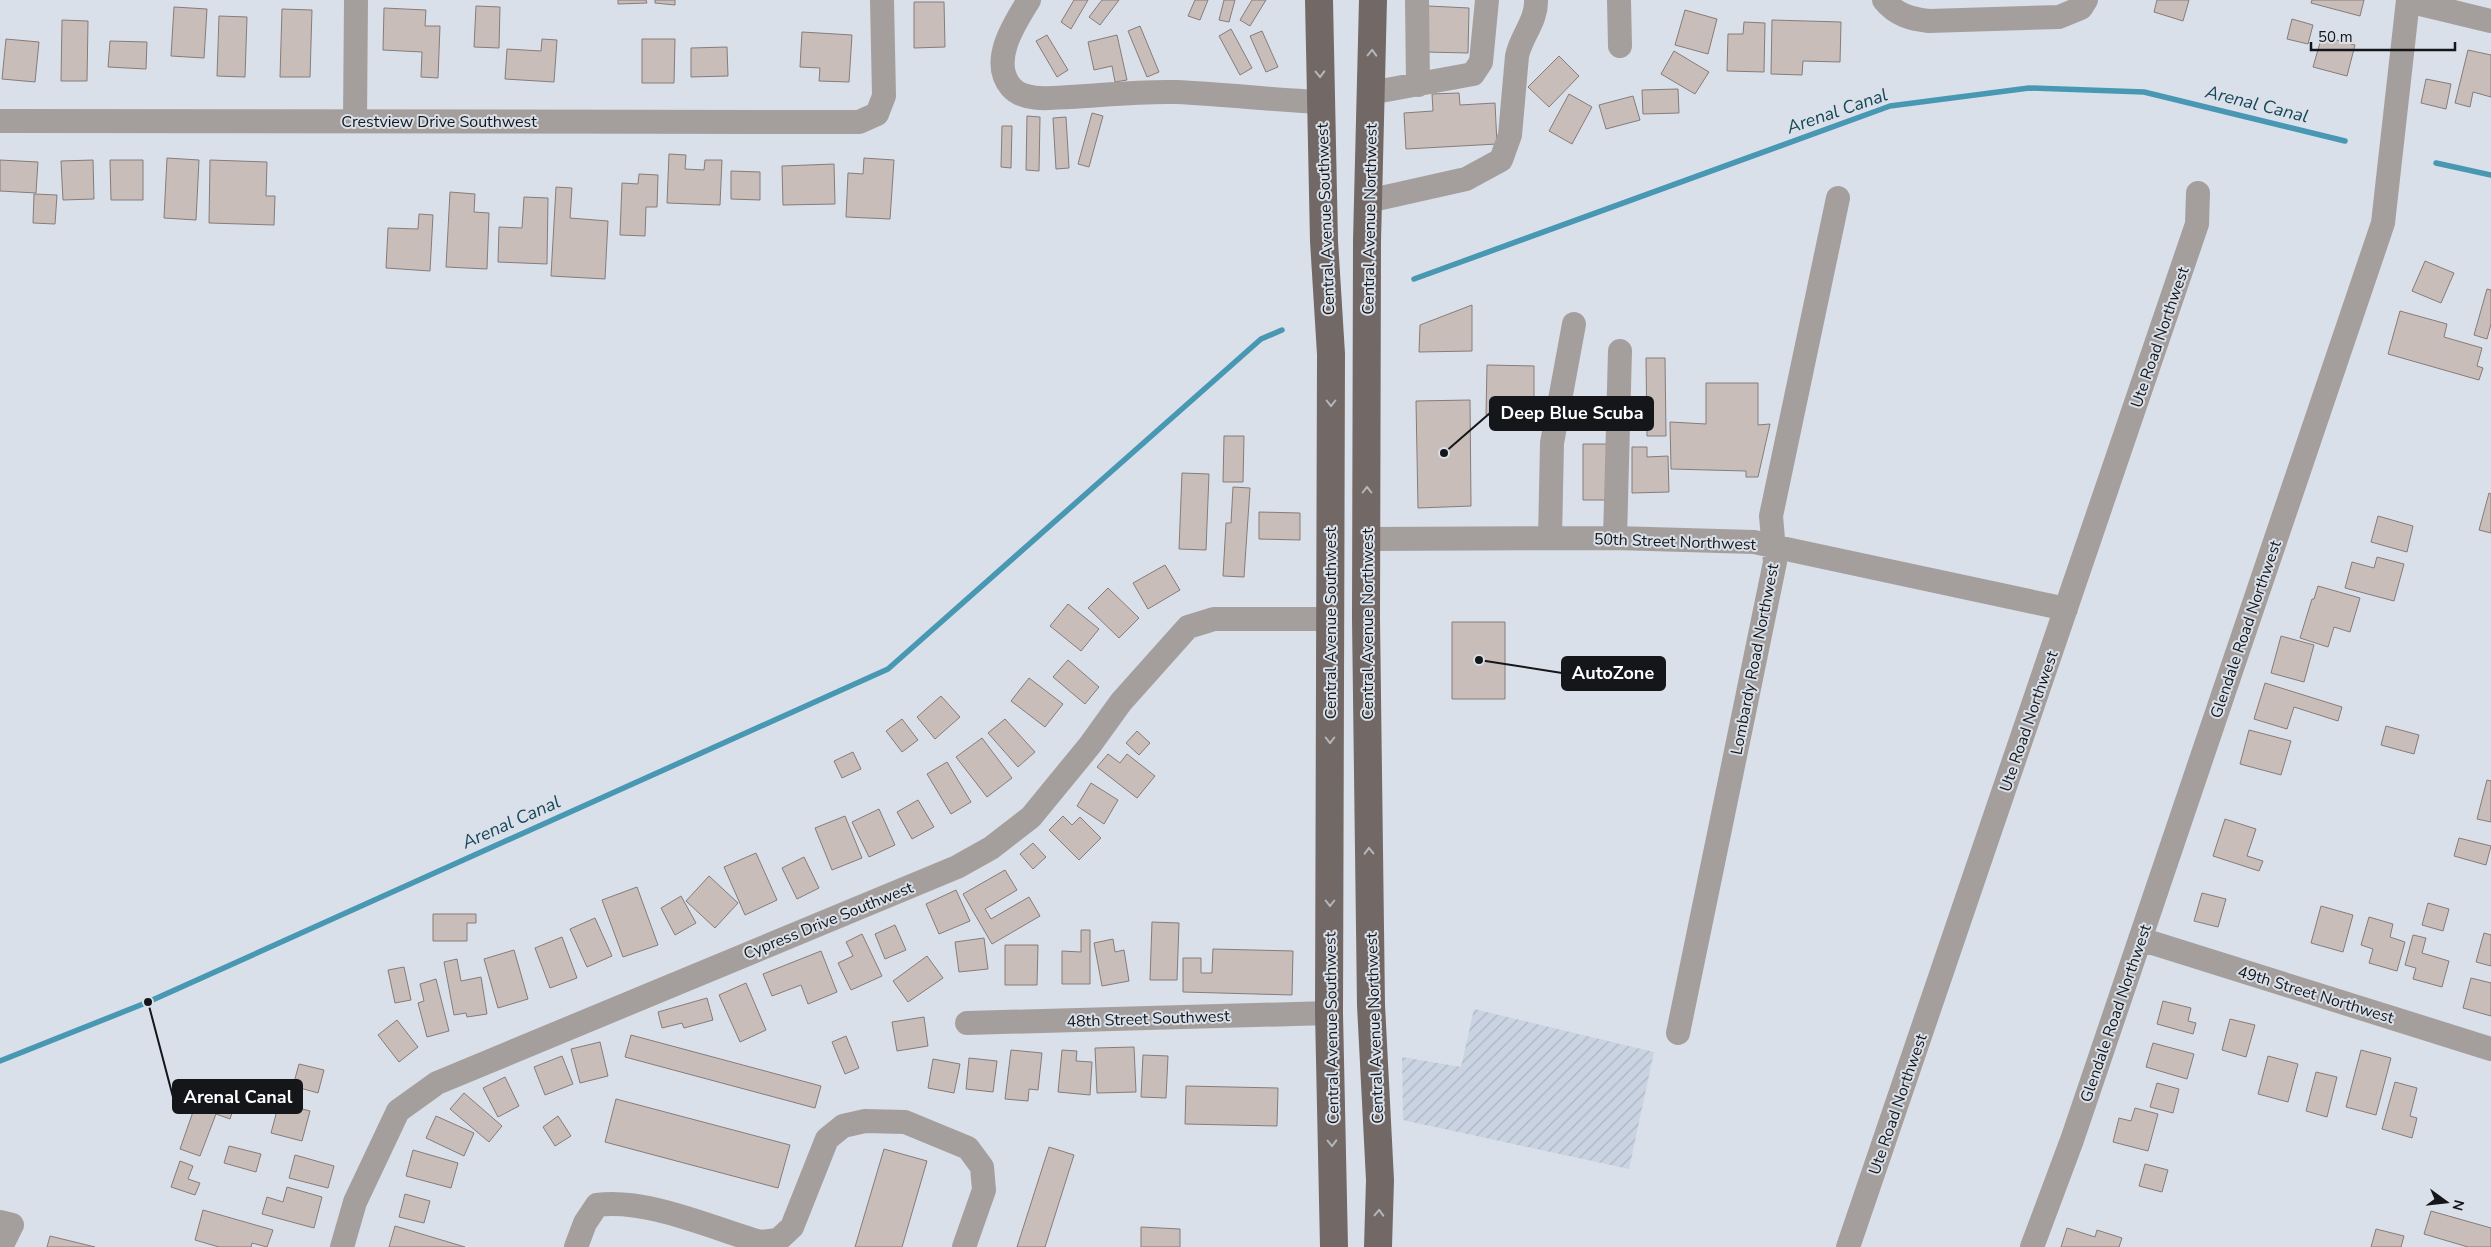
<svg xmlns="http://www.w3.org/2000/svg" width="2491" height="1247" font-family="'Nunito Sans',sans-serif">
  <defs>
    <pattern id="industrial-furrows" width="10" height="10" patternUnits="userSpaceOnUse" patternTransform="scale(1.25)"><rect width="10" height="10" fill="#c9d3e2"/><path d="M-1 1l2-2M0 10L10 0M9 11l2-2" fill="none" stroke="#acb4c1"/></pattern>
  </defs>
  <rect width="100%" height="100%" fill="#d9e0e9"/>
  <path fill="url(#industrial-furrows)" d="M1474 1009 1654 1052 1629 1169 1403 1120 1402 1057 1461 1067Z"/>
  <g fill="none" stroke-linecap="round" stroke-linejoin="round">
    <path stroke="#4897b3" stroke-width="5.5" d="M2436 163 2491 175
      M1414 279 1890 106 2029 88 2144 92 2345 141
      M0 1061 148 1002 888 669 1261 339 1282 330"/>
  </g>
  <path fill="#c9bdba" stroke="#867c79" d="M618 0H646L647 3 618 4Z
    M655 0H675V5L655 3Z
    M1074 0H1088L1071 29 1061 22Z
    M1102 0H1119L1100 25 1089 17Z
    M1195 0H1208L1200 20 1188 16Z
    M1224 0H1235L1229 22 1219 20Z
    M1252 0H1266L1250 26 1240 20Z
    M2157 0H2189L2183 21 2154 12Z
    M2312 0H2364L2360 16 2311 3Z
    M914 2H944L945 47 914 48Z
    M476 6 500 7 499 48 474 47Z
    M1428 6 1469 8 1468 53 1426 52Z
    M174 7 207 9 204 58 171 56Z
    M384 8 426 10 425 26H440L438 78 421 77 422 52 383 50Z
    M282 9 312 10 310 77H280Z
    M1685 10 1717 19 1708 54 1675 45Z
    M219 16 247 17 245 77 217 76Z
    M2292 19 2313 25 2308 44 2287 39Z
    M62 20 88 21 87 81H61Z
    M1772 20 1841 22 1840 62 1803 61 1802 75 1771 74Z
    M1744 22 1765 23 1764 72 1727 71 1728 34H1743Z
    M1140 26 1159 72 1147 77 1128 31Z
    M1231 29 1252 68 1240 75 1219 36Z
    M1262 31 1278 67 1266 72 1250 36Z
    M802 32 852 35 849 82 819 81 820 68 800 67Z
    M1047 35 1068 70 1057 77 1036 41Z
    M1117 35 1127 80 1115 82 1112 66 1094 70 1088 42Z
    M2322 36 2355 45 2347 76 2313 67Z
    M6 39 39 42 35 82 2 79Z
    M542 39 557 40 554 82 505 79 507 49 541 51Z
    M642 39H675L674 83H642Z
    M110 41 147 42 146 69 108 67Z
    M727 47 728 76 691 77V48Z
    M2468 50 2491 55V97L2473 92 2470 107 2455 103Z
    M1674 51 1709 72 1695 94 1661 74Z
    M1559 56 1579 76 1549 107 1528 87Z
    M2426 79 2451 84 2446 109 2421 103Z
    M1678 89 1679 113 1643 114 1642 90Z
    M1459 93 1460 105 1495 103 1497 144 1406 149 1404 113 1433 111 1432 94Z
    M1569 94 1592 107 1572 144 1549 131Z
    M1633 96 1640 120 1606 129 1599 105Z
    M1092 113 1103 116 1089 167 1078 164Z
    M1027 116 1040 117 1039 171 1026 170Z
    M1066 117 1069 168 1056 169 1053 118Z
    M1002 126H1012L1011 168 1001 167Z
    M669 154 686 155 685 169 704 170 705 160H722L720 205 667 203Z
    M167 158 199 160 196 220 164 218Z
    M864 158 894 160 890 219 846 217 848 173 863 174Z
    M0 160 38 162 36 193 0 191Z
    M93 160 94 199 63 200 61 161Z
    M110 160H143V200H111Z
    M210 160 267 162 266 196H275L274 225 209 223Z
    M834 164 835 204 783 205 782 166Z
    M731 171 760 172V200L731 199Z
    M639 174 658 175 657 207H646L645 236 620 235 622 183 638 184Z
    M556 187 572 188 570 218 608 221 605 279 551 276Z
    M450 192 475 194 474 212 489 213 487 269 446 267Z
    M34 194 57 195 55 224 33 223Z
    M524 197 548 198 547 264 498 262 499 227 522 228Z
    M419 214 433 215 430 271 386 268 388 228 418 229Z
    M2425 261 2454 273 2441 303 2412 291Z
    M2487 289 2491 290V324L2487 339 2474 335Z
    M1472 305V351L1419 352 1420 325Z
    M2400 311 2447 324 2444 337 2482 348 2477 366 2483 368 2479 380 2388 354Z
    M1646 358H1665L1666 436H1647Z
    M1487 365 1534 366V416L1486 415Z
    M1706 383H1758V425L1770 424 1758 477H1746V471L1671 469 1670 422 1706 424Z
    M1470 400 1471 506 1418 508 1416 401Z
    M1224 436H1244L1243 482H1223Z
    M1583 444H1607L1606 500H1583Z
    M1632 447H1647V457L1668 456 1669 492 1632 493Z
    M1182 473 1209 474 1206 550 1179 549Z
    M1233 487 1250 488 1244 577 1223 576 1226 523H1231Z
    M2489 493 2491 494V533L2479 530Z
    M1259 512 1300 513V540L1259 539Z
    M2378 516 2413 526 2407 552 2371 542Z
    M2377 557 2404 564 2394 601 2345 588 2352 562 2374 568Z
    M1165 565 1180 590 1148 609 1133 583Z
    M2318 586 2360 598 2350 632 2334 627 2328 647 2300 638 2312 599H2314Z
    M1108 588 1139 618 1119 638 1088 608Z
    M1068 604 1099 629 1081 651 1050 626Z
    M1452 622H1505V699H1452Z
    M2281 636 2314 645 2304 682 2271 673Z
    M1068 660 1099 687 1085 704 1053 677Z
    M1029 678 1063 704 1045 727 1011 701Z
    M2265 683 2342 707 2338 721 2294 707 2287 729 2254 719Z
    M941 696 960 717 935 739 917 717Z
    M902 719 918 740 902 752 886 731Z
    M1005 719 1035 752 1018 767 988 733Z
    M2386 726 2419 735 2414 754 2381 745Z
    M2249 730 2291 741 2281 775 2240 764Z
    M1137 731 1150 743 1139 755 1126 743Z
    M982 738 1012 778 987 797 956 757Z
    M853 752 861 769 842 778 834 761Z
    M1108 754 1120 763 1127 754 1155 776 1137 798 1097 767Z
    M947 762 971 802 951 814 927 774Z
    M2487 780 2491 781V822L2477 819Z
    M1091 783 1118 800 1104 824 1077 806Z
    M918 800 934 827 912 839 897 812Z
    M879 809 895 845 869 857 852 822Z
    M845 816 862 858 832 870 815 828Z
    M1063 816 1072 825 1080 817 1101 838 1079 860 1049 830Z
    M2225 819 2256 829 2247 856 2263 861 2259 871 2213 856Z
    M2459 838 2491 846 2486 865 2454 856Z
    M1033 843 1046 857 1033 869 1020 854Z
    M756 853 777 900 745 915 724 867Z
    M804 857 819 888 797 899 782 868Z
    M1005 870 1017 890 985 909 991 919 1029 897 1040 916 992 944 963 894Z
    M709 876 738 903 715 928 686 901Z
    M637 887 658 945 623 957 602 900Z
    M956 890 970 921 939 934 926 904Z
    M2202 893 2226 899 2218 927 2194 921Z
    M681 896 696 923 675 935 661 908Z
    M2428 903 2449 909 2443 931 2422 925Z
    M2321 906 2353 915 2343 952 2311 943Z
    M433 914H476V923H467V941H433Z
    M2369 917 2393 924 2390 937 2405 942 2397 971 2369 963 2373 949 2361 945Z
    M595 918 612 956 587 967 570 929Z
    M1152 922 1179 923 1177 980H1150Z
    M895 925 906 950 885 959 875 934Z
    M1081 930H1090V984H1062V951L1081 952Z
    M2484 933 2491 935V966L2476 962Z
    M862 934 882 976 851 990 838 963 853 956 846 942Z
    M2413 935 2426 938 2422 953 2449 961 2442 987 2413 979 2416 968 2405 965Z
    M562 937 577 978 550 988 535 948Z
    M984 938 988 969 959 972 955 942Z
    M1113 939 1115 952 1124 950 1129 981 1102 986 1094 943Z
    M1005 945H1038L1037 985H1005Z
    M1213 949 1293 951 1292 995 1183 992V958H1201V973H1212Z
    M514 950 528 999 498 1008 484 959Z
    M821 951 837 992 808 1004 801 985 772 996 763 974Z
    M927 956 943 978 908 1002 893 981Z
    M457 959 461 981 481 977 487 1014 467 1017 466 1013 454 1015 444 962Z
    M404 967 411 1000 395 1003 388 970Z
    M2471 978 2491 983V1016L2463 1008Z
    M436 979 449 1031 427 1037 418 1003 424 1001 420 984Z
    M746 983 766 1030 740 1042 719 995Z
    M707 998 713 1020 684 1028 682 1023 662 1028 658 1012Z
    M2163 1001 2191 1008 2188 1021 2196 1023 2193 1034 2157 1024Z
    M924 1017 928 1046 897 1051 892 1022Z
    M2230 1019 2255 1025 2246 1057 2222 1050Z
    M397 1020 418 1047 399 1062 378 1035Z
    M631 1035 821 1086 815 1108 625 1057Z
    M846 1036 859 1068 845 1074 832 1042Z
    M600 1042 608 1076 580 1083 571 1049Z
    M2153 1043 2194 1054 2187 1079 2146 1067Z
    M1134 1047 1136 1092 1097 1093 1095 1048Z
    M1011 1050 1042 1053 1038 1090 1029 1089 1028 1101 1005 1099Z
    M1062 1050 1077 1051 1076 1061 1092 1062 1090 1095 1058 1092Z
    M2361 1050 2391 1058 2376 1115 2346 1107Z
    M1143 1055 1168 1056 1166 1098 1141 1097Z
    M562 1056 573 1084 545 1095 534 1067Z
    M2268 1056 2298 1064 2288 1102 2258 1094Z
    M969 1058 997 1061 993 1092 966 1089Z
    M933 1059 960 1064 954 1093 928 1088Z
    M299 1064 324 1070 318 1093 293 1086Z
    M2316 1072 2337 1077 2327 1117 2306 1111Z
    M505 1077 519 1106 498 1117 483 1088Z
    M2395 1082 2417 1088 2410 1116 2417 1118 2412 1138 2382 1129Z
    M2157 1083 2179 1089 2173 1113 2150 1107Z
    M202 1086 237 1098 230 1119 216 1114 200 1156 180 1149Z
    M1186 1086 1278 1088 1277 1126 1185 1124Z
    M464 1093 502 1126 489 1142 450 1109Z
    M616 1099 790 1145 778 1188 605 1142Z
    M279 1103 310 1111 302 1141 271 1133Z
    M2135 1108 2158 1114 2148 1151 2113 1142 2119 1118 2131 1121Z
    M436 1116 474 1133 464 1156 426 1138Z
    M558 1116 571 1136 555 1146 543 1127Z
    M229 1146 261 1154 256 1172 224 1163Z
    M1049 1147 1074 1155 1045 1247H1017Z
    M884 1149 927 1161 902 1247H855Z
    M413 1150 458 1163 451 1188 406 1176Z
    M295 1155 334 1166 328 1188 289 1178Z
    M180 1161 193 1166 188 1179 200 1183 195 1195 171 1187Z
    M2145 1164 2168 1170 2162 1192 2139 1186Z
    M287 1187 322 1197 314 1228 262 1214 267 1197 283 1202Z
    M405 1194 430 1201 424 1223 399 1217Z
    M203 1210 273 1230 267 1247 252 1243 251 1247H219L195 1240Z
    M2431 1211 2491 1228V1247H2468L2424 1234Z
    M395 1226 465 1247H389Z
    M1141 1227 1180 1229V1247H1141Z
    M2067 1228 2095 1237 2097 1230 2122 1238 2119 1247H2061Z
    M2376 1229 2404 1236 2401 1247H2371Z
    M50 1236 95 1247H47Z"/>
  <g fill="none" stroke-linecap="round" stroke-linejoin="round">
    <path stroke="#a49f9d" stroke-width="24" d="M1029 0C1015 23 989 61 1011 87 1024 102 1052 98 1069 97 1105 95 1141 91 1176 92 1224 94 1272 100 1320 102
      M1417 0 1418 85
      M1619 0 1620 46
      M1884 0C1896 15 1911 19 1929 21L2059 17 2081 8 2086 0
      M2408 1 2491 21
      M1370 93 1473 74 1481 62 1487 0
      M0 121 859 122 877 114 884 96 882 0
      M355 121 356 0
      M1368 201 1466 179 1501 160 1510 135 1517 56C1521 36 1537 21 1536 0
      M1550 538 1552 443 1574 324
      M1615 538 1620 351
      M1367 539 1615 538 1754 542 2066 609
      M2140 939 2491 1049
      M967 1023 1329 1013
      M1678 1033 1775 562 1771 516 1838 198
      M0 1222 12 1225 1 1247
      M342 1247 355 1202 398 1111 437 1083 957 867 991 848 1031 817 1090 745 1121 702 1188 627 1214 619H1330
      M576 1247 585 1223 597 1205C646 1198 712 1228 760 1242L778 1240 792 1227 827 1139 843 1126 865 1121 905 1122 968 1148 982 1167 984 1190 964 1247
      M1848 1247 2197 224 2198 193
      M2032 1247 2072 1140 2383 223 2408 0"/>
    <path stroke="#726967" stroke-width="28" d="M1319 0 1324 241 1331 354 1329 1013 1334 1247
      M1373 0 1367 241 1366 619 1371 1005 1380 1180 1378 1247"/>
  </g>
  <defs><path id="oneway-chevron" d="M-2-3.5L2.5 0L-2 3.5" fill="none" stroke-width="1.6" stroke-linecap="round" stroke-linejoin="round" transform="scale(1.25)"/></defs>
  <g stroke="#b5b6bc">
    <use href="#oneway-chevron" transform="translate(1372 53) rotate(-88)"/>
    <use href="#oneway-chevron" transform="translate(1320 74) rotate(89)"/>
    <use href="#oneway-chevron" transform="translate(1331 403) rotate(90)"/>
    <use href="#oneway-chevron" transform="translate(1367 490) rotate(-90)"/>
    <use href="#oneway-chevron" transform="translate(1330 740) rotate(90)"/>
    <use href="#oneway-chevron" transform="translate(1369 851) rotate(-91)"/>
    <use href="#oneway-chevron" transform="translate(1330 903) rotate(90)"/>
    <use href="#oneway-chevron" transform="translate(1332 1143) rotate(88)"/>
    <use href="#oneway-chevron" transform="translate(1379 1213) rotate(-88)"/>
  </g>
  <g text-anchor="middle" stroke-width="4" stroke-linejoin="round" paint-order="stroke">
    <g font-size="16" fill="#141619" stroke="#d9e0e9">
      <text x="439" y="127">Crestview Drive Southwest</text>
      <text transform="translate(1325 219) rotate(-92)" y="6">Central Avenue Southwest</text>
      <text transform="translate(1369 219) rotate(-89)" y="6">Central Avenue Northwest</text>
      <text transform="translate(2159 337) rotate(-71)" y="6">Ute Road Northwest</text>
      <text transform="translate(1675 541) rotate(2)" y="6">50th Street Northwest</text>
      <text transform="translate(1330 623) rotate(-90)" y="6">Central Avenue Southwest</text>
      <text transform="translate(1367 624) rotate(-90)" y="6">Central Avenue Northwest</text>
      <text transform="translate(2245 629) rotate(-71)" y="6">Glendale Road Northwest</text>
      <text transform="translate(1754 659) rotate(-79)" y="6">Lombardy Road Northwest</text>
      <text transform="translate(2028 721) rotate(-71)" y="6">Ute Road Northwest</text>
      <text transform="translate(828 920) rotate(-22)" y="6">Cypress Drive Southwest</text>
      <text transform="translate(2316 994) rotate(17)" y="6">49th Street Northwest</text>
      <text transform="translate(2115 1013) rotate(-71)" y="6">Glendale Road Northwest</text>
      <text transform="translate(1148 1018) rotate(-2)" y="6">48th Street Southwest</text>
      <text transform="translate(1331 1028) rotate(-91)" y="6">Central Avenue Southwest</text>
      <text transform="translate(1374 1028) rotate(-92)" y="6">Central Avenue Northwest</text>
      <text transform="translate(1897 1104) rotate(-71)" y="6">Ute Road Northwest</text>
    </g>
    <g font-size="18" font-style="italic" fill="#164657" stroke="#d9e0e9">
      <text transform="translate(2257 104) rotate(14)" y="6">Arenal Canal</text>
      <text transform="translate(1837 111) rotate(-19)" y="6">Arenal Canal</text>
      <text transform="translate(511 822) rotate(-24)" y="6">Arenal Canal</text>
    </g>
  </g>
  <path fill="none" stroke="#141619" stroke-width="2" d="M1444 453L1490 413M1479 660L1562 673M148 1002L173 1097"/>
  <g fill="#141619" stroke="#d9e0e9" stroke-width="2">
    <circle cx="1444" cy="453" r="5"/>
    <circle cx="1479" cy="660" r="5"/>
    <circle cx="148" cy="1002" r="5"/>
  </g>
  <g fill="#141619" stroke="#141619" stroke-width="2">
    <rect x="1490" y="397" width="163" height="33" rx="5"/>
    <rect x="1562" y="657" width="103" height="33" rx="5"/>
    <rect x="173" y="1080" width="129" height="33" rx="5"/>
  </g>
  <g font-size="18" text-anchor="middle" font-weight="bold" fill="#fff">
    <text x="1572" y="419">Deep Blue Scuba</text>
    <text x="1613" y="679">AutoZone</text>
    <text x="238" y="1103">Arenal Canal</text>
  </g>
  <g transform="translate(2446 1202) rotate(105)" stroke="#d9e0e9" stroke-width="4" paint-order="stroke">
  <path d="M0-4L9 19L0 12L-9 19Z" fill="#141619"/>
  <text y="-8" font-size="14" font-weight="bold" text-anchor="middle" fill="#141619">N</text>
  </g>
  <path d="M2311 42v8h144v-8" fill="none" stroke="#141619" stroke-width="2.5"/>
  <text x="2318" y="42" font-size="15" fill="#141619" stroke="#d9e0e9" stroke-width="4" paint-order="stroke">50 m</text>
</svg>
